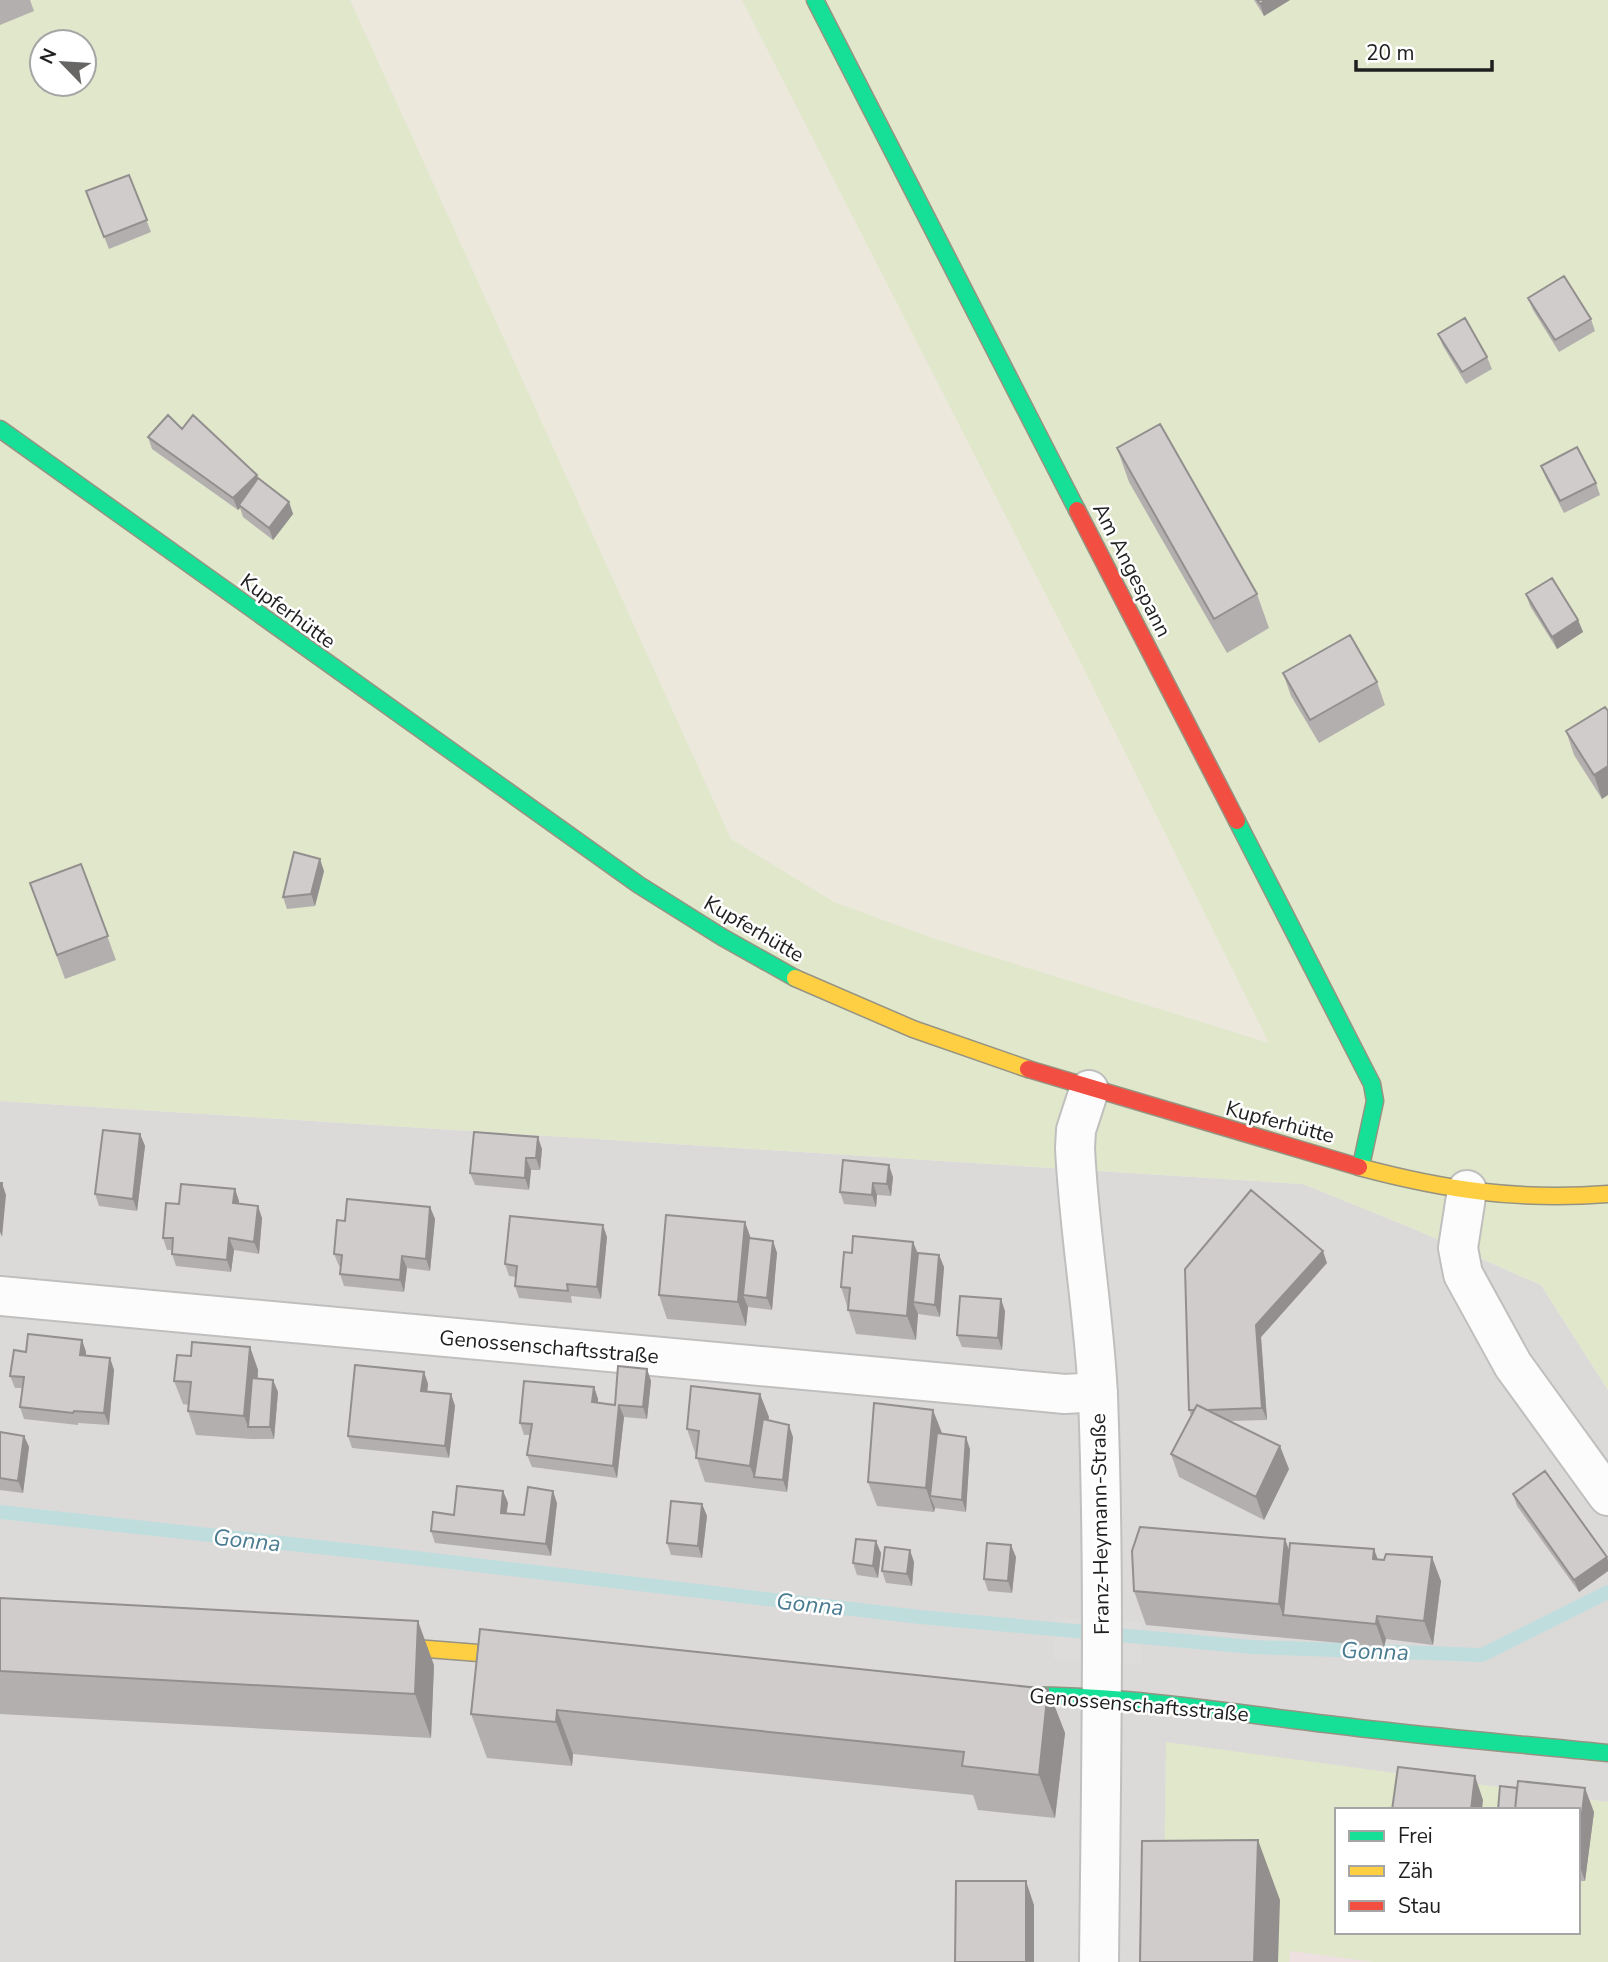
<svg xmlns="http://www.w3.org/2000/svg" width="1608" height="1962" font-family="'Nunito Sans',sans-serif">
  <rect width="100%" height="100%" fill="#edeae8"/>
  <path fill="#dcdad9" d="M0 1101 1303 1184 1414 1229 1541 1285 1608 1390V1802L1167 1743 1163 1962H0Z"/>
  <path fill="#eee0e1" d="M1289 1950 1374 1962H1289Z"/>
  <path fill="#ece9dc" d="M350 0H756L1270 1043 935 939 834 902 731 839Z"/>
  <path fill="#e0e7ca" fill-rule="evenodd" d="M0 0H350L731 839 834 902 935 939 1269 1043 1082 665 742 0H1608V1390L1541 1285 1414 1229 1303 1184 0 1101ZM42 42H84V84H42Z
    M1166 1742 1608 1802V1962H1374L1290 1951 1289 1962H1163ZM1337 1810H1578V1932H1337Z"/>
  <path fill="#dddcdb" d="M1055 1617 1141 1622 1142 1664 1053 1659Z"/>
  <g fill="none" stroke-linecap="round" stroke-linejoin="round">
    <path stroke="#bfdddd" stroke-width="14" d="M0 1512 373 1553 920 1617 1252 1647 1482 1655 1608 1592"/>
    <g stroke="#c0bfbe" stroke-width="42">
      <path id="street" d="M1089 1090 1076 1130 1075 1148C1079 1231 1094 1313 1098 1396 1105 1584 1101 1773 1099 1962
        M1467 1190 1458 1248 1463 1274 1513 1365 1608 1496
        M0 1296 1065 1394 1098 1392"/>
    </g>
    <g stroke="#969382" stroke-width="19">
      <path id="fast" d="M815 0 1077 510
        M0 429 639 885 722 937 795 978
        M1237 821 1372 1084 1375 1101 1361 1166
        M997 1696C1103 1692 1206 1709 1310 1722 1409 1735 1509 1743 1608 1753"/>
    </g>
    <g stroke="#969382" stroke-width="19">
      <path id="slow" d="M795 978 913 1029 1028 1069
        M1359 1167C1445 1190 1519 1201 1608 1194
        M377 1645 529 1657"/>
    </g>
    <g stroke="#969382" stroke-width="19">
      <path id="jam" d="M1077 510 1237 821
        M1028 1069 1359 1167"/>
    </g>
    <use href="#street" stroke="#fcfcfc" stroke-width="38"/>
    <use href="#fast" stroke="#16e098" stroke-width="16"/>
    <use href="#slow" stroke="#ffcf43" stroke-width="16"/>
    <use href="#jam" stroke="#f24e42" stroke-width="16"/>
  </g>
  <path fill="#b3afaf" d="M0 0H30L34 11 0 25Z
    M1254 0H1290L1264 16Z
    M129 175 151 232 109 249 86 191Z
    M1528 298 1591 319 1595 331 1559 352 1533 310Z
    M1438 334 1487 357 1492 369 1466 384 1443 346Z
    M182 429 258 479 289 502 293 514 273 540 243 517 240 508 238 510 152 449 148 437Z
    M1117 448 1257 594 1269 628 1227 653 1129 482Z
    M1541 466 1596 483 1600 495 1564 513 1546 478Z
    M1526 594 1578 620 1583 632 1557 649 1530 606Z
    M1283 673 1377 682 1385 705 1319 743 1291 696Z
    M1605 707 1602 799 1574 755 1566 731Z
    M81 864 116 960 65 979 30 883Z
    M324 871 315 906 287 909 283 897Z
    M140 1134 145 1146 137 1211 99 1206 95 1194Z
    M542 1149 540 1170H531L529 1190 475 1185 470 1173Z
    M893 1177 891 1196 877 1195 876 1207 844 1204 840 1192Z
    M235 1189 239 1201V1204L262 1218 259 1254 234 1250 231 1272 176 1266 172 1254V1250H167L163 1238 179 1204Z
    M430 1207 435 1219 430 1271 407 1268 404 1292 344 1286 340 1274 341 1266H339L334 1254 345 1221Z
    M745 1222 751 1239 773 1241 777 1253 772 1310 748 1307 746 1326 667 1319 659 1295Z
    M607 1237 601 1299 571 1296 572 1303 519 1298 515 1286 516 1277 509 1276 505 1264Z
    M913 1242 918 1253 939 1255 944 1267 940 1317 918 1314 916 1340 856 1334 841 1287 852 1253Z
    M1327 1263 1261 1337 1267 1420 1230 1421 1289 1469 1264 1520 1179 1477 1171 1454 1191 1416 1189 1410Z
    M1005 1311 1002 1350 962 1347 957 1335Z
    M82 1340 86 1352V1355L110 1358 114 1370 109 1425 78 1423V1425L24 1419 20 1407 22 1388H15L10 1376 26 1352Z
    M250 1347 258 1370V1378L273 1380 278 1392 274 1439H252L196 1435 188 1411V1405L183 1404 174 1381 191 1356Z
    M647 1369 651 1381 647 1419 624 1417 617 1478 532 1467 527 1455 530 1435H524L520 1423 594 1387 598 1399V1403L615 1405Z
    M424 1372 428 1384 427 1392 451 1394 455 1406 449 1458 352 1448 348 1436Z
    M769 1417 768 1420 793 1437 787 1492 705 1482 687 1429Z
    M0 1432 24 1436 29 1447 23 1493 0 1490Z
    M942 1433 970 1449 966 1512 935 1508 934 1512 877 1506 868 1482Z
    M503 1491 508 1503 506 1513 524 1515 557 1503 551 1556 435 1543 431 1531 454 1515Z
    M1513 1494 1607 1557 1608 1561V1571L1579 1592 1517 1506Z
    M702 1504 707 1516 702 1558 671 1555 667 1543Z
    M1285 1539 1289 1550 1384 1560 1441 1581 1433 1645 1386 1639 1384 1647 1146 1625 1134 1591Z
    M881 1553 878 1578 857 1575 853 1563Z
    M1016 1557 1012 1593 988 1591 984 1579Z
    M914 1562 912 1586 886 1583 882 1571Z
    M0 1598 434 1665 431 1738 0 1714Z
    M1048 1689 1065 1733 1055 1818 978 1810 973 1795 573 1754 572 1766 487 1758 471 1714Z
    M1578 1810 1594 1812 1585 1881H1578Z"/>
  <path fill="#928f8e" d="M1266 0H1290L1264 16 1260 4Z
    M257 475 261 487 239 505 240 508 238 510 233 498Z
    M289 502 293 514 273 540 269 528Z
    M1578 620 1583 632 1557 649 1552 637Z
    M1608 766V795L1602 799 1594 775Z
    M320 859 324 871 315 906 311 894Z
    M140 1134 145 1146 137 1211 133 1199Z
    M538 1137 542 1149 540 1170 536 1158Z
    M526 1158 531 1170 529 1190 525 1178Z
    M889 1165 893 1177 891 1196 887 1184Z
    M2 1183 6 1195 2 1237 0 1232V1201Z
    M873 1183 877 1195 876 1207 872 1195Z
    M235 1189 239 1201 238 1215 233 1203Z
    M258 1206 262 1218 259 1254 254 1242Z
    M430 1207 435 1219 430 1271 426 1259Z
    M745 1222 753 1245 743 1295 748 1307 746 1326 738 1302Z
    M603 1225 607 1237 601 1299 597 1287Z
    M229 1238 234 1250 231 1272 227 1260Z
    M773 1241 777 1253 772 1310 767 1298Z
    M913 1242 922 1265 913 1302 918 1314 916 1340 907 1316Z
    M1323 1251 1327 1263 1261 1337 1267 1420 1262 1408 1256 1325Z
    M939 1255 944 1267 940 1317 935 1305Z
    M402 1256 407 1268 404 1292 400 1280Z
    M1001 1299 1005 1311 1002 1350 998 1338Z
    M82 1340 86 1352 85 1367 80 1355Z
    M250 1347 258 1370 253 1427H248L244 1416Z
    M110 1358 114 1370 109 1425 104 1413Z
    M647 1369 651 1381 647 1419 643 1407Z
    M424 1372 428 1384 426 1403 421 1391Z
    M273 1380 278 1392 274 1439 270 1427Z
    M594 1387 598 1399 597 1414 592 1402Z
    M451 1394 455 1406 449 1458 445 1446Z
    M760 1394 769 1417 760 1478 754 1477 750 1466Z
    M619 1405 624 1417 617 1478 613 1466Z
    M933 1410 942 1433 936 1496H930L935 1508 934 1512 926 1488Z
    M789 1425 793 1437 787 1492 783 1480Z
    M24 1436 29 1447 23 1493 18 1481Z
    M966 1437 970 1449 966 1512 962 1500Z
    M1280 1446 1289 1469 1264 1520 1256 1497Z
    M503 1491 508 1503 505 1525 501 1513Z
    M553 1491 557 1503 551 1556 546 1544Z
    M702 1504 707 1516 702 1558 698 1546Z
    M1285 1539 1297 1573 1283 1615 1291 1638 1279 1604Z
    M876 1541 881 1553 878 1578 873 1566Z
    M1011 1545 1016 1557 1012 1593 1008 1581Z
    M1374 1549 1383 1573 1373 1559Z
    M910 1550 914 1562 912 1586 907 1574Z
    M1432 1557 1441 1581 1433 1645 1424 1621Z
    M1607 1557 1608 1561V1571L1579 1592 1574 1580Z
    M1377 1616 1386 1639 1384 1647 1376 1624Z
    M418 1621 434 1665 431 1738 415 1694Z
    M1048 1689 1065 1733 1055 1818 1039 1775Z
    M557 1710 573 1754 572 1766 556 1722Z
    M1475 1776 1483 1800 1482 1810H1471Z
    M1585 1788 1594 1812 1585 1881 1578 1861V1846Z
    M1258 1840 1280 1900 1278 1962H1254Z
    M1026 1881 1034 1905V1962H1026Z"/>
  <path fill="#d0cccb" stroke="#928f8e" stroke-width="2" d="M1257 0H1266L1260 4Z
    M129 175 147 220 104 237 86 191Z
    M1564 276 1591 319 1555 340 1528 298Z
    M1465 318 1487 357 1462 372 1438 334Z
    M168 415 182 429 193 415 257 475 233 498 148 437Z
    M1160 424 1257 594 1214 619 1117 448Z
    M1577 447 1596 483 1560 501 1541 466Z
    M258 478 289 502 269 528 239 505Z
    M1552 578 1578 620 1552 637 1526 594Z
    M1350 635 1377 682 1310 720 1283 673Z
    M1605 707 1608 711V766L1594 775 1566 731Z
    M294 852 320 859 311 894 283 897Z
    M81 864 108 936 57 955 30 883Z
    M103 1130 140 1134 133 1199 95 1194Z
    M474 1132 538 1137 536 1158H526L525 1178 470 1173Z
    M843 1160 889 1165 887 1184 873 1183 872 1195 840 1192Z
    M0 1183H2L0 1201Z
    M181 1184 235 1189 233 1203 258 1206 254 1242 229 1238 227 1260 172 1254 173 1238H163L166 1203 179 1204Z
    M1251 1190 1323 1251 1256 1325 1262 1408 1207 1410 1197 1405 1194 1410H1189L1185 1269Z
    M347 1199 430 1207 426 1259 402 1256 400 1280 340 1274 342 1255 334 1254 337 1220 345 1221Z
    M666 1215 745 1222 738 1302 659 1295Z
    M510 1216 603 1225 597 1287 567 1284 568 1291 515 1286 517 1266 505 1264Z
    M853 1236 913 1242 907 1316 848 1310 850 1288 841 1287 844 1252 852 1253Z
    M749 1238 773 1241 767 1298 743 1295Z
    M918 1253 939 1255 935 1305 913 1302Z
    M960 1296 1001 1299 998 1338 957 1335Z
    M28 1334 82 1340 80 1355 110 1358 104 1413 74 1411 73 1413 20 1407 24 1377 10 1376 14 1350 26 1352Z
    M192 1342 250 1347 244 1416 188 1411 191 1382 174 1381 177 1355 191 1356Z
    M355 1365 424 1372 421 1391 451 1394 445 1446 348 1436Z
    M618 1366 647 1369 643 1407 619 1405 613 1466 527 1455 532 1424 520 1423 524 1381 594 1387 592 1402 615 1405Z
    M252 1378 273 1380 270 1427H248Z
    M691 1386 760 1394 750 1466 696 1458 699 1431 687 1429Z
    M874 1403 933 1410 926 1488 868 1482Z
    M1197 1405 1280 1446 1256 1497 1171 1454Z
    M763 1419 789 1425 783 1480 754 1477Z
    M0 1432 24 1436 18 1481 0 1478Z
    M937 1433 966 1437 962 1500 930 1496Z
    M1545 1471 1607 1557 1574 1580 1513 1494Z
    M457 1486 503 1491 501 1513 524 1515 528 1487 553 1491 546 1544 431 1531 433 1512 454 1515Z
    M671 1501 702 1504 698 1546 667 1543Z
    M1140 1527 1285 1539 1279 1604 1134 1591 1132 1551Z
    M856 1539 876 1541 873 1566 853 1563Z
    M987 1543 1011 1545 1008 1581 984 1579Z
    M1290 1543 1374 1549 1373 1559 1384 1560 1386 1554 1432 1557 1424 1621 1377 1616 1376 1624 1283 1615Z
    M885 1547 910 1550 907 1574 882 1571Z
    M0 1598 418 1621 415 1694 0 1671Z
    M480 1629 1048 1689 1039 1775 962 1766 964 1752 557 1710 556 1722 471 1714Z
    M1398 1767 1475 1776 1471 1810H1392Z
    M1518 1781 1585 1788 1578 1846V1810H1515Z
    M1500 1786 1517 1788 1515 1810H1498Z
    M1258 1840 1254 1962H1140L1142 1841Z
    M956 1881H1026V1962H955Z"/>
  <g text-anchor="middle" stroke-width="5" stroke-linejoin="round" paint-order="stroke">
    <g font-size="21" fill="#1f1f1f" stroke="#fff">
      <text transform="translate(1132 570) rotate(63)" y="7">Am Angespann</text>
      <text transform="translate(288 611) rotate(36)" y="7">Kupferhütte</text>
      <text transform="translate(754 929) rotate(30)" y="7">Kupferhütte</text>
      <text transform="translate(1280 1122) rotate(15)" y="7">Kupferhütte</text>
      <text transform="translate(549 1347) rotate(5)" y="7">Genossenschaftsstraße</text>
      <text transform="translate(1100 1524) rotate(-91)" y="7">Franz-Heymann-Straße</text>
      <text transform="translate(1139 1705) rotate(5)" y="7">Genossenschaftsstraße</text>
    </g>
    <g font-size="23" font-style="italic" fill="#4a7b90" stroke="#fff">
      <text transform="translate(247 1540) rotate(6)" y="8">Gonna</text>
      <text transform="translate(810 1604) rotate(6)" y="8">Gonna</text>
      <text transform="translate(1375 1651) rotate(2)" y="8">Gonna</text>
    </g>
  </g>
  <rect x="1335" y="1808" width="245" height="126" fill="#ffffff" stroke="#a5a5a5" stroke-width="2"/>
  <rect x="1349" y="1831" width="35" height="10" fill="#16e098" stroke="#a5a5a5" stroke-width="2"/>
  <text x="1398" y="1843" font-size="21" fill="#1f1f1f">Frei</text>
  <rect x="1349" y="1866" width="35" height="10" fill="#ffcf43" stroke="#a5a5a5" stroke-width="2"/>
  <text x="1398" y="1878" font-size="21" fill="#1f1f1f">Zäh</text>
  <rect x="1349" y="1901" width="35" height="10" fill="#f24e42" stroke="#a5a5a5" stroke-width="2"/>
  <text x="1398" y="1913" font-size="21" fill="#1f1f1f">Stau</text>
  <g transform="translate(63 63) rotate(295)"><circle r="33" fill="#ffffff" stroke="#a5a5a5" stroke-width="2"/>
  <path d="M0-5L12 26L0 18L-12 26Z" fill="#676665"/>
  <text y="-10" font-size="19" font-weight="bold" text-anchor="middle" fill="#1f1f1f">N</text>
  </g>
  <path d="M1356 60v10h136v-10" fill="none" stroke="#1f1f1f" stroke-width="3.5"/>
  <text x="1366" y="60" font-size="21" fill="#1f1f1f" stroke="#ffffff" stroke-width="5" paint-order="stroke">20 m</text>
</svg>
